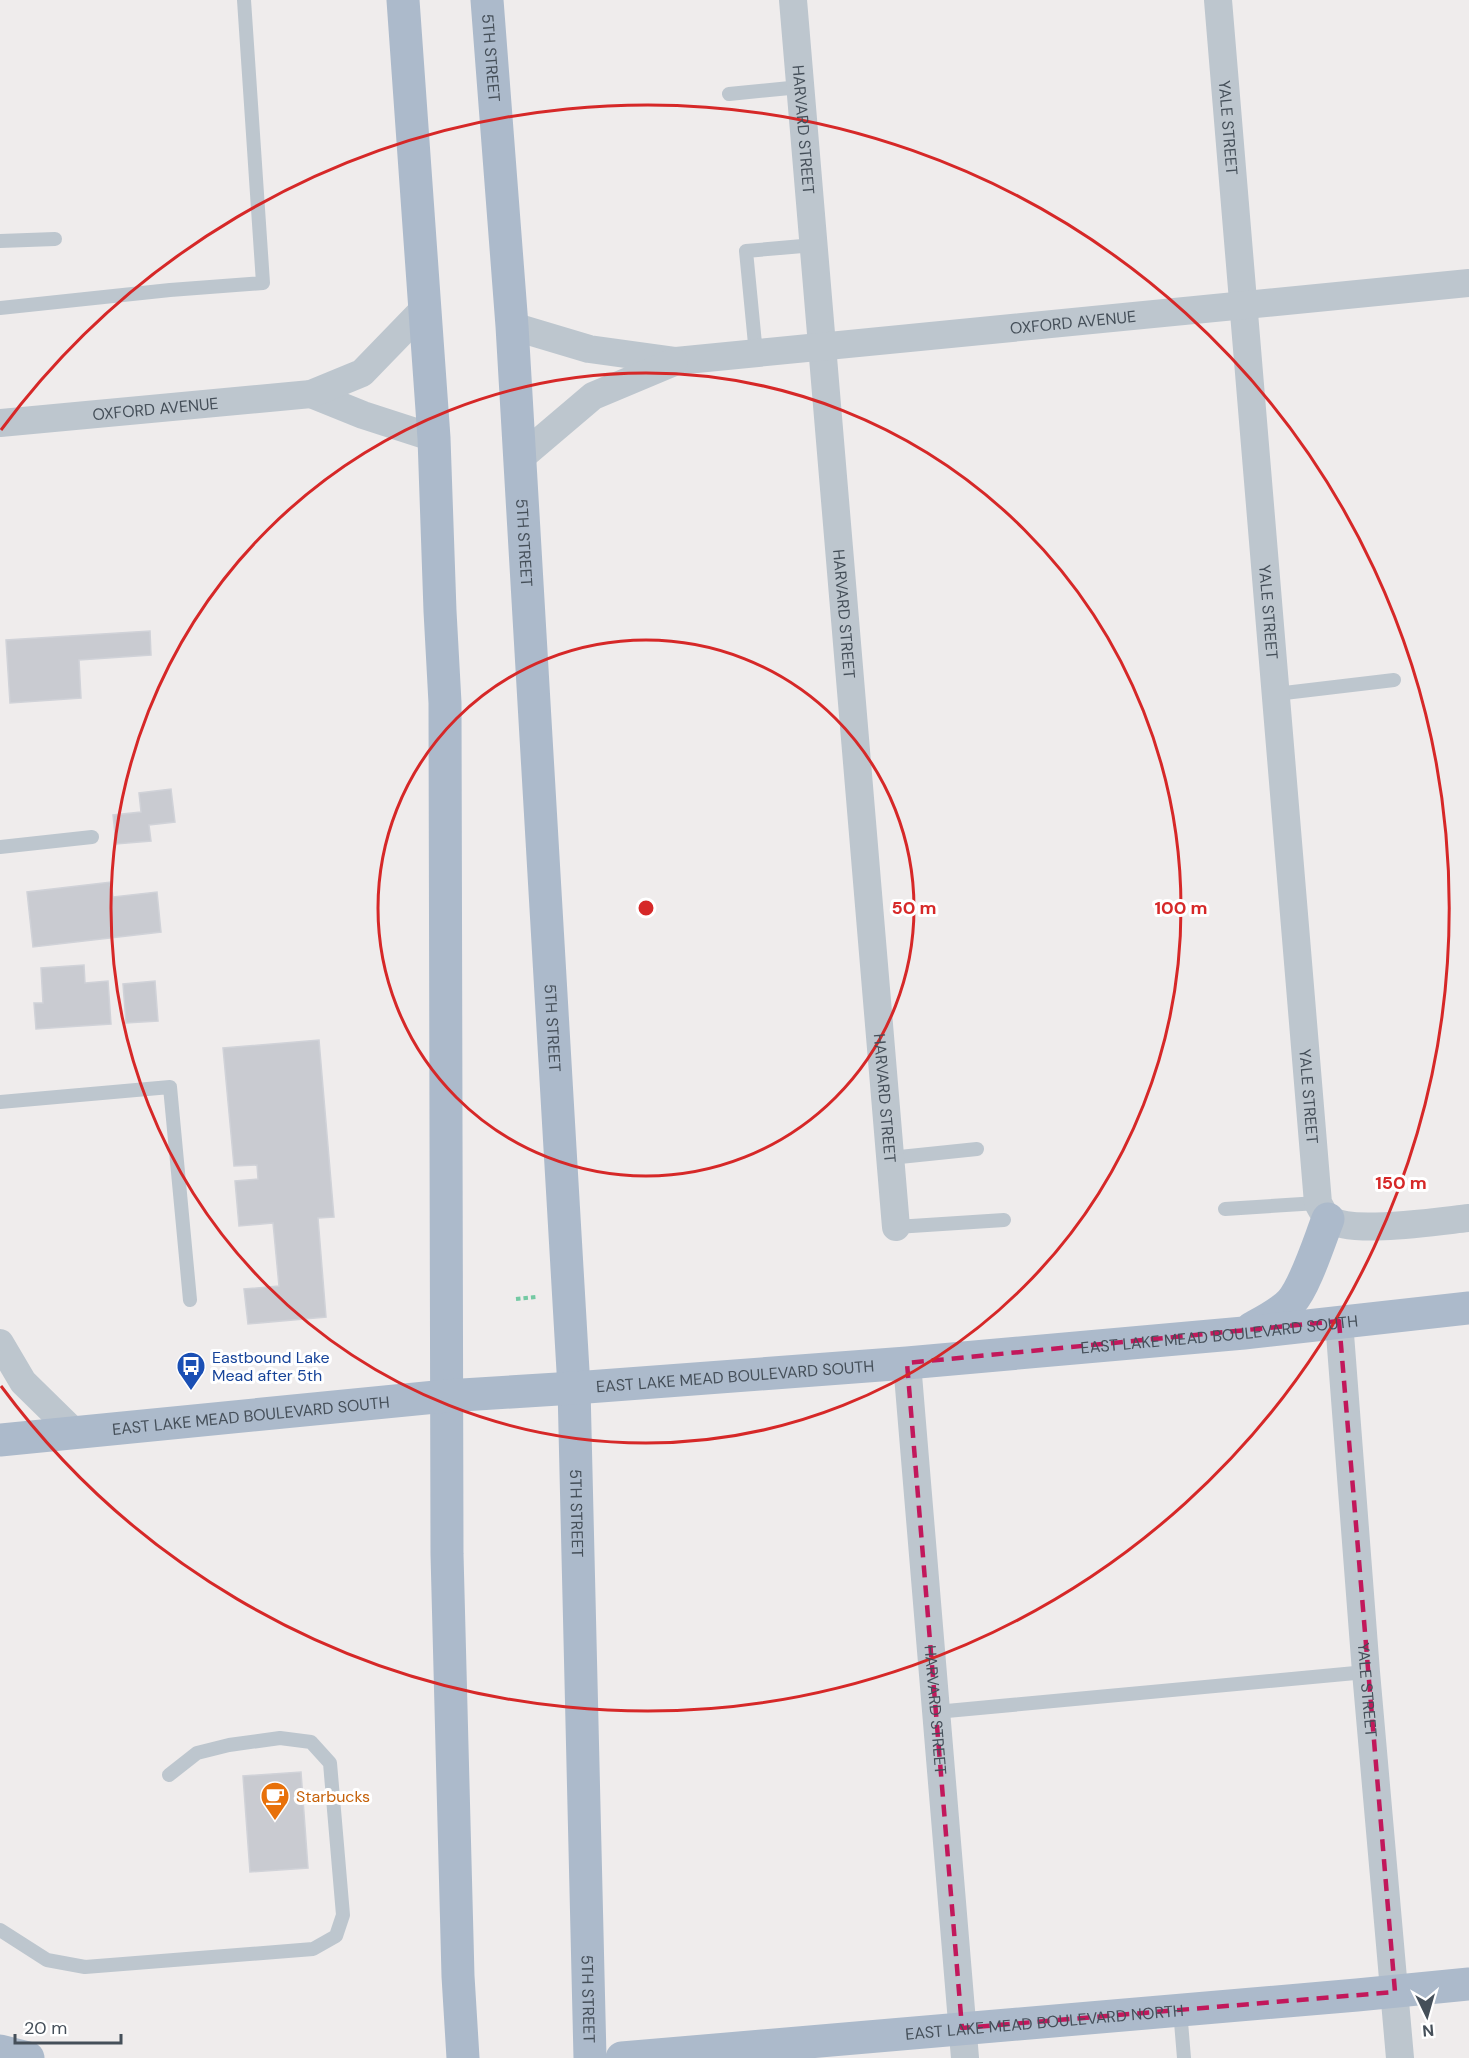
<svg xmlns="http://www.w3.org/2000/svg" width="1469" height="2058" font-family="'DM Sans',sans-serif">
  <rect width="100%" height="100%" fill="#efecec"/>
  <path fill="#c9cbd1" stroke="#d0d2d8" stroke-width="1.5" d="M150 631 151 655 79 660 81 698 10 703 6 640Z
    M171 789 175 822 149 825 151 841 116 844 113 815 141 812 139 793Z
    M111 882 113 897 157 892 161 932 33 947 27 892Z
    M84 965 85 983 108 981 111 1024 36 1029 34 1003H43L41 968Z
    M155 981 158 1021 126 1023 123 984Z
    M319 1040 334 1217 318 1218 326 1317 248 1324 244 1289 279 1286 273 1223 239 1226 235 1181 258 1179 257 1165 234 1166 223 1048Z
    M301 1772 308 1868 250 1872 243 1776Z"/>
  <g fill="none" stroke-linecap="round" stroke-linejoin="round">
    <path stroke="#74c9a3" stroke-width="4" stroke-dasharray="4.5 3" stroke-linecap="butt" d="M516 1299 536 1297"/>
    <path stroke="#bdc6ce" stroke-width="14" d="M729 94 800 87
      M0 241 55 239
      M0 308 170 290 263 283 244 0
      M756 354 746 251 814 245
      M1276 694 1394 680
      M0 847 92 837
      M0 1102 170 1087 190 1300
      M890 1158 977 1149
      M1225 1209 1318 1203
      M896 1227 1004 1220
      M936 1712 1366 1672
      M0 1930 47 1960 85 1967 313 1949 336 1936 343 1915 330 1763 311 1742 280 1738 229 1745 197 1753 169 1775
      M1180 2010 1184 2058"/>
    <g stroke="#bdc6ce" stroke-width="28">
      <path id="s1" d="M793 0 896 1227"/>
      <path id="s2" d="M1218 0 1318 1203C1321 1208 1324 1216 1329 1219 1350 1235 1440 1221 1469 1218"/>
      <path id="s3" d="M512 326 589 349 676 361 1469 283"/>
      <path d="M311 394 363 415 434 438"/>
      <path id="s4" d="M0 423 311 394 362 373 424 309"/>
      <path d="M520 458 593 396 674 362"/>
      <path id="s5" d="M1339 1321 1366 1672 1400 2058"/>
      <path d="M0 1343 23 1382 75 1433"/>
      <path id="s6" d="M907 1363 965 2058"/>
    </g>
    <g stroke="#acbacb" stroke-width="33">
      <path d="M403 0 434 438 440 611 445 703 447 1554 458 1976 463 2058"/>
      <path id="s7" d="M487 0 512 326 574 1388 590 2058"/>
      <path d="M1252 1328C1265 1321 1281 1313 1291 1302 1305 1287 1320 1239 1328 1219"/>
      <path id="s8" d="M0 1440 446 1396 574 1388 907 1363 1244 1333 1469 1308"/>
      <path d="M0 2051 28 2058"/>
      <path id="s9" d="M622 2058 1357 1995 1469 1984"/>
    </g>
  </g>
  <path fill="none" stroke="#c2185b" stroke-width="4.5" stroke-dasharray="12 8" stroke-linejoin="round" d="M1339 1321 1395 1992 962 2028 907 1363Z"/>
  <g fill="none" stroke="#d62828" stroke-width="3">
    <circle cx="646" cy="908" r="268"/>
    <circle cx="646" cy="908" r="535"/>
    <path d="M1 430A803 803 0 1 1 1 1386"/>
  </g>
  <defs>
    <g id="bus-pin" transform="scale(1.5)"><path d="M0 17L-7.5 6A9.5 9.5 0 1 1 7.5 6Z" fill="#1a4fb4" stroke="#fff"/><path d="M-5-6H5V4H4V6H2V4H-2V6H-4V4H-5ZM-3.5-4V0h7V-4ZM-3.5 1.2v1.5H-2V1.2ZM2 1.2v1.5H3.5V1.2Z" fill="#fff"/></g>
    <g id="cafe-pin" transform="scale(1.5)"><path d="M0 17L-7.5 6A9.5 9.5 0 1 1 7.5 6Z" fill="#e8710a" stroke="#fff"/><path d="M-5.5-4.5H6V0H3Q3 3.5 0 3.5H-2.5Q-5.5 3.5-5.5 0ZM3-3.2v2h1.7v-2ZM-6 4.5H4V6H-6Z" fill="#fff"/></g>
  </defs>
  <g fill-rule="evenodd">
    <use href="#bus-pin" x="191" y="1366"/>
    <use href="#cafe-pin" x="275" y="1796"/>
  </g>
  <g text-anchor="middle" stroke-width="6" stroke-linejoin="round" paint-order="stroke">
    <g font-size="16" fill="#454f59" stroke="#fff">
      <text dy="6" stroke="none"><textPath href="#s7" startOffset="58">5TH STREET</textPath></text>
      <text dy="6" stroke="none"><textPath href="#s2" startOffset="128">YALE STREET</textPath></text>
      <text dy="6" stroke="none"><textPath href="#s1" startOffset="130">HARVARD STREET</textPath></text>
      <text dy="6" stroke="none"><textPath href="#s3" startOffset="567">OXFORD AVENUE</textPath></text>
      <text dy="6" stroke="none"><textPath href="#s4" startOffset="156">OXFORD AVENUE</textPath></text>
      <text dy="6" stroke="none"><textPath href="#s7" startOffset="544">5TH STREET</textPath></text>
      <text dy="6" stroke="none"><textPath href="#s2" startOffset="614">YALE STREET</textPath></text>
      <text dy="6" stroke="none"><textPath href="#s1" startOffset="616">HARVARD STREET</textPath></text>
      <text dy="6" stroke="none"><textPath href="#s7" startOffset="1030">5TH STREET</textPath></text>
      <text dy="6" stroke="none"><textPath href="#s2" startOffset="1100">YALE STREET</textPath></text>
      <text dy="6" stroke="none"><textPath href="#s1" startOffset="1102">HARVARD STREET</textPath></text>
      <text dy="6" stroke="none"><textPath href="#s8" startOffset="1224">EAST LAKE MEAD BOULEVARD SOUTH</textPath></text>
      <text dy="6" stroke="none"><textPath href="#s8" startOffset="738">EAST LAKE MEAD BOULEVARD SOUTH</textPath></text>
      <text dy="6" stroke="none"><textPath href="#s8" startOffset="252">EAST LAKE MEAD BOULEVARD SOUTH</textPath></text>
      <text dy="6" stroke="none"><textPath href="#s7" startOffset="1516">5TH STREET</textPath></text>
      <text dy="6" stroke="none"><textPath href="#s5" startOffset="370">YALE STREET</textPath></text>
      <text dy="6" stroke="none"><textPath href="#s6" startOffset="348">HARVARD STREET</textPath></text>
      <text dy="6" stroke="none"><textPath href="#s7" startOffset="2002">5TH STREET</textPath></text>
      <text dy="6" stroke="none"><textPath href="#s9" startOffset="424">EAST LAKE MEAD BOULEVARD NORTH</textPath></text>
    </g>
    <g font-size="16" fill="#164399" stroke="#fff" text-anchor="start">
      <text x="212" y="1363">Eastbound Lake<tspan x="212" dy="18">Mead after 5th</tspan></text>
    </g>
    <g font-size="16" fill="#c56008" stroke="#fff" text-anchor="start">
      <text x="296" y="1802">Starbucks</text>
    </g>
  </g>
  <circle cx="646" cy="908" r="9" fill="#d62828" stroke="#fff" stroke-width="3"/>
  <g font-size="18" text-anchor="middle" font-weight="bold" fill="#d62828" stroke="#fff" stroke-width="6" stroke-linejoin="round" paint-order="stroke">
    <text x="914" y="914">50 m</text>
    <text x="1181" y="914">100 m</text>
    <text x="1401" y="1189">150 m</text>
  </g>
  <g transform="translate(1427 2016) rotate(175)" stroke="#ffffff" stroke-width="4.5" paint-order="stroke">
  <path d="M0-4.5L10 22L0 15L-10 22Z" fill="#454f59"/>
  <text y="-9" font-size="16" font-weight="bold" text-anchor="middle" fill="#454f59">N</text>
  </g>
  <path d="M15 2034v9h106v-9" fill="none" stroke="#454f59" stroke-width="3"/>
  <text x="24" y="2034" font-size="18" fill="#454f59" stroke="#ffffff" stroke-width="4.5" paint-order="stroke">20 m</text>
</svg>
